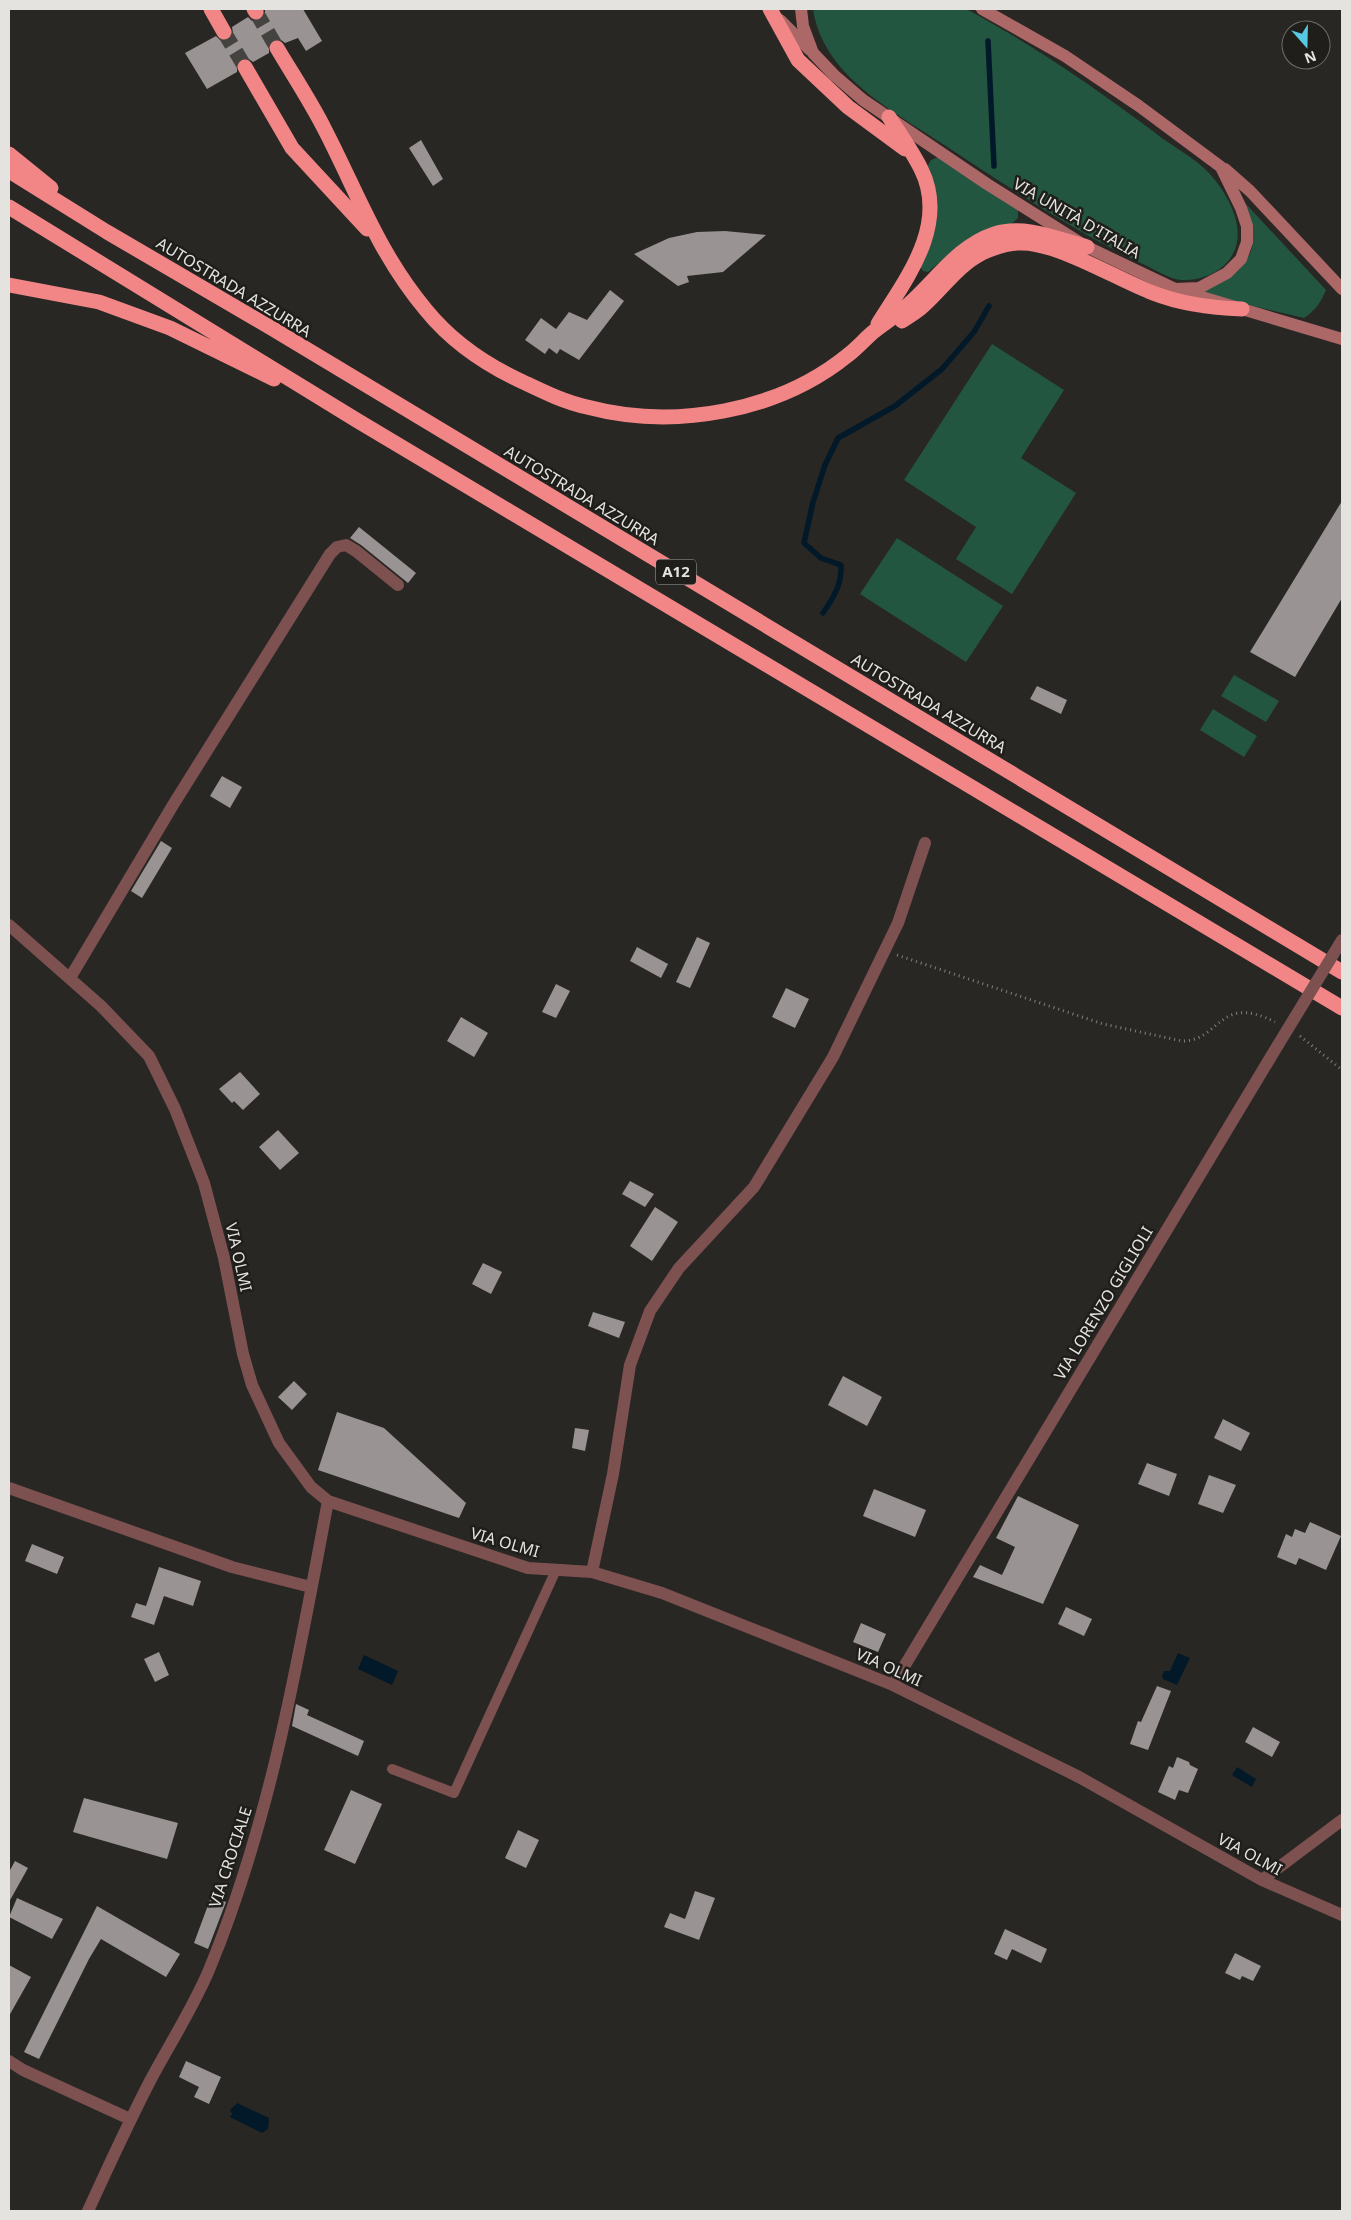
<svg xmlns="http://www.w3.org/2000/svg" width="1351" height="2220" font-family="'Noto Sans',sans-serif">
  <rect width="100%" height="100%" fill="#292724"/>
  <path fill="#235640" d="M813 9H966C1032 44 1094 87 1154 132 1170 145 1195 158 1209 173 1229 195 1250 233 1229 260 1218 274 1199 281 1181 280 1169 279 1154 269 1143 264 1073 231 1010 188 946 146 911 123 871 101 843 70 827 52 816 31 813 9Z
    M939 157 1018 208V218L1010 225 958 247 928 272 923 271 920 267 927 167 931 160Z
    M1246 204 1326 290C1321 302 1315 311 1304 318L1193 292C1241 268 1266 264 1246 204Z
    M992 344 1064 390 1021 458 1076 493 1012 594 956 559 976 527 904 480Z
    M897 538 1003 606 966 662 860 594Z
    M1234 675 1279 701 1266 722 1221 696Z
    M1213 709 1257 736 1244 757 1200 730Z"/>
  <path fill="#011928" d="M1178 1653 1190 1658 1177 1685 1163 1679 1162 1676 1164 1671H1170Z
    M364 1655 398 1671 392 1685 358 1669Z
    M1237 1767 1256 1779 1252 1787 1232 1775Z
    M237 2103 269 2118 268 2129 262 2133 230 2117 232 2114 230 2110Z"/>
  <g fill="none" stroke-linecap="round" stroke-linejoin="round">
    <path stroke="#011928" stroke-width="5.5" d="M988 41 994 166
      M823 613C834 597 842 584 841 565L821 558 804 543 813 502 825 465 838 438 895 406 942 369 974 332 989 306"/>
  </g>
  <path fill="#999393" d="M265 9H303L322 41 306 51 298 38 285 43 281 40H273L269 44V53L253 62 249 59H241L237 63V72L207 89 185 53 216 36 220 40H228L233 33 232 27 248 17 252 21 261 20 265 16Z
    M421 140 443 179 433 186 409 148Z
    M725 231 766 235 723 272 687 276 689 282 678 286 634 254 669 238 697 232Z
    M610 290 624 301 579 360 560 349 557 354 549 348 545 354 525 340 541 318 556 329 569 312 587 320Z
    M1342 501V598L1295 677 1250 652Z
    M359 527 416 573 408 583 361 545 350 538Z
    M1037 686 1067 700 1061 714 1030 699Z
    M222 776 242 787 230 808 210 796Z
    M161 841 172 848 142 898 131 891Z
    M697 937 710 943 690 988 676 982Z
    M637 947 668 964 661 978 630 961Z
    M556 984 570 991 556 1018 542 1012Z
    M786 988 809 999 795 1028 772 1017Z
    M461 1017 488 1033 474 1057 447 1041Z
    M240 1072 260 1094 243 1110 234 1101 232 1103 219 1089Z
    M278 1130 299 1153 280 1170 259 1147Z
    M630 1181 654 1194 645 1207 622 1194Z
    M655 1207 678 1222 652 1261 630 1246Z
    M483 1263 502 1272 491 1294 472 1284Z
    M593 1312 625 1322 619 1338 588 1326Z
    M843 1376 882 1397 867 1426 828 1405Z
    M294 1381 307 1394 292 1410 278 1397Z
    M337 1412 384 1428 466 1503 459 1518 318 1470Z
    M1223 1419 1250 1433 1241 1451 1214 1438Z
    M575 1428 589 1430 585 1451 572 1448Z
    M1147 1463 1177 1474 1169 1496 1138 1484Z
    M1209 1475 1236 1485 1223 1513 1198 1504Z
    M874 1489 926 1510 915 1537 863 1516Z
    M1018 1496 1079 1525 1043 1604 973 1577 980 1565 1002 1575 1015 1547 996 1538Z
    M1310 1522 1341 1536 1326 1570 1299 1558 1296 1565 1277 1557 1286 1534 1292 1537 1295 1529 1305 1533Z
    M32 1544 64 1557 57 1574 25 1561Z
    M159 1567 201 1581 193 1606 164 1596 154 1625 131 1617 136 1603 146 1606Z
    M1066 1607 1092 1619 1084 1636 1058 1624Z
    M861 1623 886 1634 878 1652 853 1642Z
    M159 1652 169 1675 155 1682 144 1659Z
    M1157 1686 1171 1691 1148 1750 1130 1744 1138 1721 1141 1722Z
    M296 1704 309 1710 307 1715 364 1741 358 1756 292 1726Z
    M1253 1727 1280 1742 1272 1757 1245 1742Z
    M1177 1757 1189 1762 1190 1765 1198 1769 1188 1793 1179 1790 1175 1800 1158 1792 1169 1766 1173 1768Z
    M351 1790 382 1804 355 1864 324 1850Z
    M84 1798 178 1823 167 1859 73 1832Z
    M518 1830 539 1840 526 1868 505 1858Z
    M15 1861 28 1868 9 1902V1872Z
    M695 1891 715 1898 699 1940 664 1927 670 1913 685 1919Z
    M211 1897 226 1902 208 1949 194 1943Z
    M17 1898 63 1919 52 1939 9 1917Z
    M97 1906 180 1954 166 1977 101 1939 89 1959 39 2059 26 2053 24 2052Z
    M1005 1929 1047 1949 1041 1963 1012 1949 1007 1960 994 1954Z
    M1235 1953 1261 1966 1253 1981 1242 1976 1240 1980 1225 1973Z
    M9 1965 31 1977 9 2016Z
    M186 2061 221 2077 209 2104 194 2097 199 2087 179 2077Z"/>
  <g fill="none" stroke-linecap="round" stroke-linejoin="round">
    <path stroke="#454340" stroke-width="15" stroke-dasharray="15 8" stroke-linecap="butt" d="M256 12 277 48
      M224 32 245 67"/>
    <path stroke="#82817e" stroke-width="3" stroke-dasharray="1 4" stroke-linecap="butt" d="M897 955 1103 1024 1182 1041C1221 1041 1218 993 1275 1022
      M1300 1036 1342 1070"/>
    <path stroke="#7d5150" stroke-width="10" d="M392 1769 454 1793 556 1570"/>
    <path stroke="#7d5150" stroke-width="12" d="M9 925 101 1006 149 1056 175 1109 204 1183 224 1258 243 1354 252 1385 279 1443 311 1487 328 1501 528 1568 592 1572 662 1593 893 1685 1079 1777 1262 1880 1342 1915
      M70 978 173 805 330 554 337 547 346 545 356 551 398 585
      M9 1488 232 1567 311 1587
      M592 1572 613 1474 630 1365 650 1311 679 1268 754 1187 833 1057 898 923 925 843
      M893 1685 1278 1045
      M1262 1880 1342 1820
      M9 2061 23 2070 130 2119
      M88 2211C108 2167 128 2124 150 2081 169 2045 193 2008 209 1970 271 1820 298 1660 328 1501"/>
    <path stroke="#ac6767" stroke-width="12" d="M801 9 803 26 813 53 834 75 863 100 987 184 1087 247 1175 289 1199 288 1227 273 1241 259 1247 242V226L1241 208 1221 167 1139 106 1065 56 982 9
      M780 20 810 50
      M1225 169 1250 191 1342 289
      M1185 292 1342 339"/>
    <path stroke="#f28687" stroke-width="15" d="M211 9 224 32
      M254 9 256 12
      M770 9 798 60 848 107 905 149
      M277 48C293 75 311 102 325 130 358 194 379 254 426 310 452 342 486 365 523 382 544 392 564 402 587 407 674 430 778 412 848 355 857 348 864 340 872 333 884 323 898 315 909 304 937 279 958 246 994 234 1024 224 1058 239 1087 247
      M245 67 292 148 367 229
      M9 154 51 188
      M9 171 107 232 273 329 1342 972
      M9 207 358 421 1342 1008
      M9 285 99 302 170 328 274 379
      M902 321C909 316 917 312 923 306 943 288 958 265 982 253 993 248 1007 243 1019 243 1056 241 1116 279 1153 293 1181 304 1211 308 1242 309
      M878 324C906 279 949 225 921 169 912 151 900 134 889 117"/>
    <path stroke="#7d5150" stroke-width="12" d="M1278 1045 1342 940"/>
  </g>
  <g text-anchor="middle" stroke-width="5" stroke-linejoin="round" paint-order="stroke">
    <rect fill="#1f1e1a" stroke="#a9a8a5" stroke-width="1" x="656" y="559.5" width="40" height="25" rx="4"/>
    <g font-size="15" font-weight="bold" fill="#e4e3e0">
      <text x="676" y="577">A12</text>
    </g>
    <g font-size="16" fill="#e4e3e0" stroke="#1f1e1a">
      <text transform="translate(1077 218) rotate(30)" y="6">VIA UNITÀ D'ITALIA</text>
      <text transform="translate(234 287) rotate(31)" y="6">AUTOSTRADA AZZURRA</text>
      <text transform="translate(582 495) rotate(31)" y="6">AUTOSTRADA AZZURRA</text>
      <text transform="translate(929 703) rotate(31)" y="6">AUTOSTRADA AZZURRA</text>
      <text transform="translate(239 1257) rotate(77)" y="6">VIA OLMI</text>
      <text transform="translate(1103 1303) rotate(-59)" y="6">VIA LORENZO GIGLIOLI</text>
      <text transform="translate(505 1542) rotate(16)" y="6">VIA OLMI</text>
      <text transform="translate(889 1667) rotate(24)" y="6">VIA OLMI</text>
      <text transform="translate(1250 1854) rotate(28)" y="6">VIA OLMI</text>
      <text transform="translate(230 1857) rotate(-72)" y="6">VIA CROCIALE</text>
    </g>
  </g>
  <rect width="1351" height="2220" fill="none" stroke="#e4e3e0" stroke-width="20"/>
  <g transform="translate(1306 45) rotate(160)"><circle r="24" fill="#1f1e1a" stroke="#6e6d69"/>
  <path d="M0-4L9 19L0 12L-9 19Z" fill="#58c9e3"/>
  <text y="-8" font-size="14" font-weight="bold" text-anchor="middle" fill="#e4e3e0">N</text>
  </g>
</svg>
